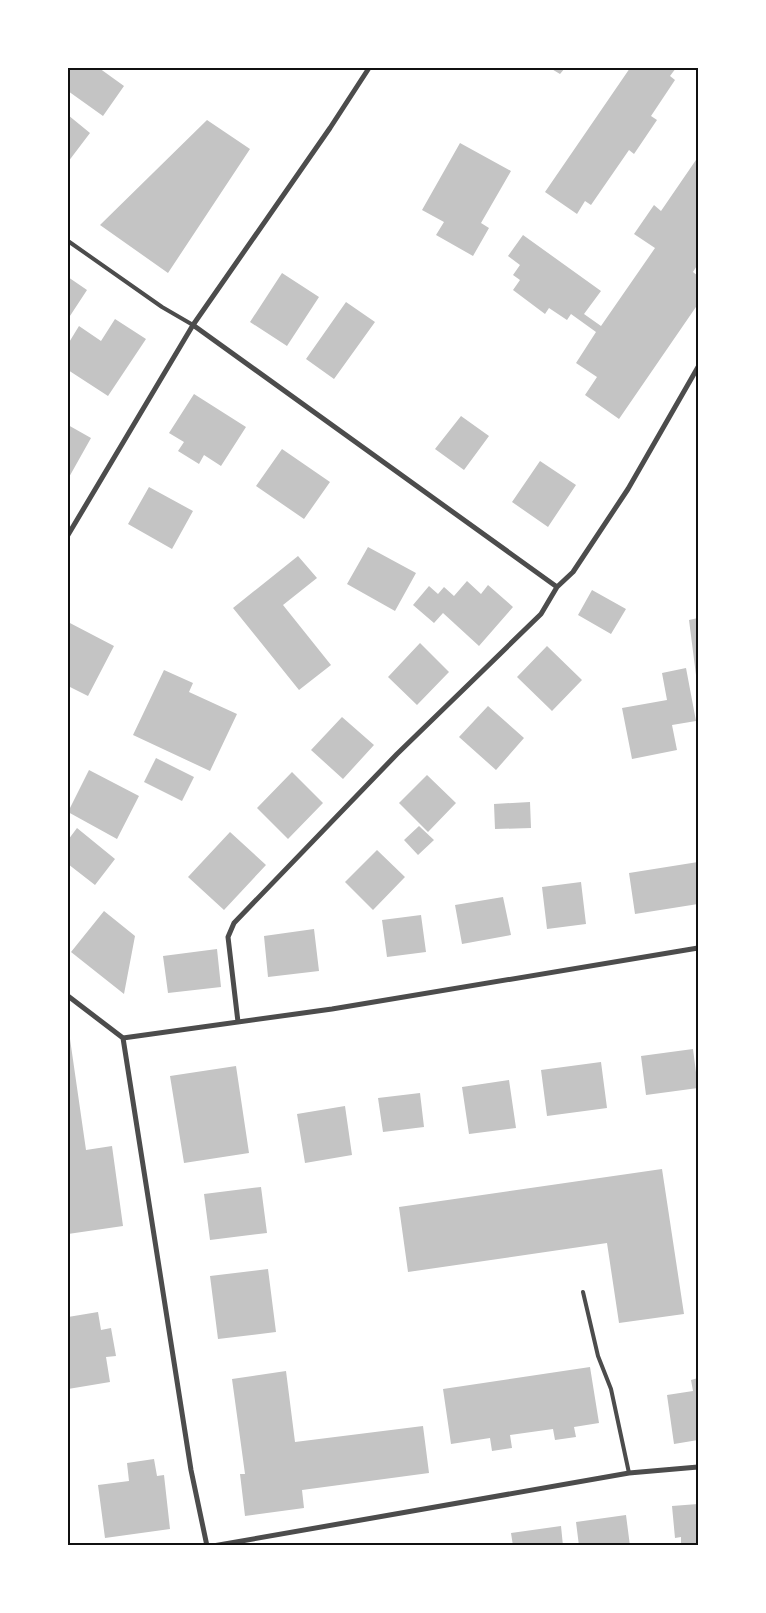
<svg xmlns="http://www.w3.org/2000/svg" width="766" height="1613" font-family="'Fira Sans Condensed',sans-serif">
  <rect width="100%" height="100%" fill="#fff"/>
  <path fill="#c4c4c4" d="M68 68H99L124 86 103 116 68 91Z
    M550 68H565L560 74Z
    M630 68H676L670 76 675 80 651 116 657 120 634 154 629 150 591 205 585 201 577 214 545 192Z
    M68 115 90 133 68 162Z
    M207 120 250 149 168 273 100 225Z
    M460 143 511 171 481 223 489 228 473 256 436 235 444 222 422 210Z
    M698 157V264L693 272 698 276V304L619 419 585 395 597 377 576 363 596 332 571 314 567 320 549 308 545 314 513 290 520 280 513 275 520 265 508 256 523 235 601 291 584 314 601 326 655 248 634 234 654 205 661 211Z
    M282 273 319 297 287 346 250 322Z
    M68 277 87 290 68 319Z
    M346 302 375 322 334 379 306 359Z
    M115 319 146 339 108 396 68 370V344L79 326 101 341Z
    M194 394 246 427 221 466 204 455 199 464 178 451 184 442 169 433Z
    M461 416 489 436 464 470 435 449Z
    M68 425 91 438 68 479Z
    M282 449 330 482 304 519 256 486Z
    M540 461 576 485 548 527 512 502Z
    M149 487 193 511 172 549 128 524Z
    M368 547 416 573 395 611 347 584Z
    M298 556 317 578 283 605 331 665 299 690 233 608Z
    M467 581 481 594 488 585 513 607 479 646 443 613 434 623 413 605 429 586 438 594 444 587 454 596Z
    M592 590 626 609 611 634 578 615Z
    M698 618V683H697L689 620Z
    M68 622 114 646 88 696 68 686Z
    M420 643 449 672 417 705 388 677Z
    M547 646 582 680 552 711 517 677Z
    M686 668 696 721 672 725 677 750 632 759 622 708 667 700 662 673Z
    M164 670 193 683 189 692 237 714 210 771 133 735Z
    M488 706 524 738 496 770 459 737Z
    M342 717 374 745 343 779 311 750Z
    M156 758 194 777 182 801 144 782Z
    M89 770 139 796 117 839 68 812Z
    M292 772 323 803 288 839 257 808Z
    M427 775 456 803 428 832 399 803Z
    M530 802 531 828 495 829 494 804Z
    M419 826 434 840 418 855 404 840Z
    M77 828 115 859 95 885 68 864V840Z
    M230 832 266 865 224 910 188 877Z
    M377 850 405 877 373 910 345 882Z
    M698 862V904L635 914 629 873Z
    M581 882 586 924 547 929 542 887Z
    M503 897 511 935 462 944 455 905Z
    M104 911 135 936 124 994 71 952Z
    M421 915 426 952 387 957 382 920Z
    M314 929 319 971 268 977 264 936Z
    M217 949 221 987 168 993 163 956Z
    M68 1039H70L86 1150 112 1146 123 1226 68 1234Z
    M693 1049 698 1088 646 1095 641 1056Z
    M601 1062 607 1108 547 1116 541 1070Z
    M236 1066 249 1153 184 1163 170 1076Z
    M509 1080 516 1128 469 1134 462 1087Z
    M420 1093 424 1127 383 1132 378 1098Z
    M345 1106 352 1155 305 1163 297 1114Z
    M662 1169 684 1314 619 1323 607 1243 408 1272 399 1207Z
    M261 1187 267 1233 210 1240 204 1194Z
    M268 1269 276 1332 218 1339 210 1276Z
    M98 1312 101 1330 111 1328 116 1356 106 1357 110 1382 68 1389V1317Z
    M590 1367 599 1423 574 1427 576 1437 555 1440 553 1429 510 1435 512 1448 492 1451 490 1438 451 1444 443 1389Z
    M286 1371 295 1442 423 1426 429 1473 302 1490 304 1508 245 1516 240 1474H245L232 1379Z
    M698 1378V1440L674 1444 667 1395 693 1391 691 1380Z
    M154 1459 157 1476 164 1475 170 1529 105 1538 98 1485 129 1481 127 1463Z
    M698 1504V1546H681V1537L675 1538 672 1506Z
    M626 1515 630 1546H579L576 1522Z
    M561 1526 563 1546H513L511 1533Z"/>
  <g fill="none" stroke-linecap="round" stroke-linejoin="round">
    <path stroke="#4c4c4c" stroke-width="4" d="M68 241 162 307 193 325
      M583 1292 598 1356 611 1389 629 1473"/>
    <path stroke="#4c4c4c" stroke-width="5" d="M193 325 557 587
      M68 535 193 325 330 128 369 68
      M68 996 123 1038 191 1470 207 1546
      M238 1022 228 937 234 923 397 754 541 614 557 587 573 572 628 489 698 367
      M123 1038 332 1009 698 948
      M213 1546 629 1473 698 1467"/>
  </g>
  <rect width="766" height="1613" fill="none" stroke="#ffffff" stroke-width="138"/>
  <rect x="69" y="69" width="628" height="1475" fill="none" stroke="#111" stroke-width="2"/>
</svg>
